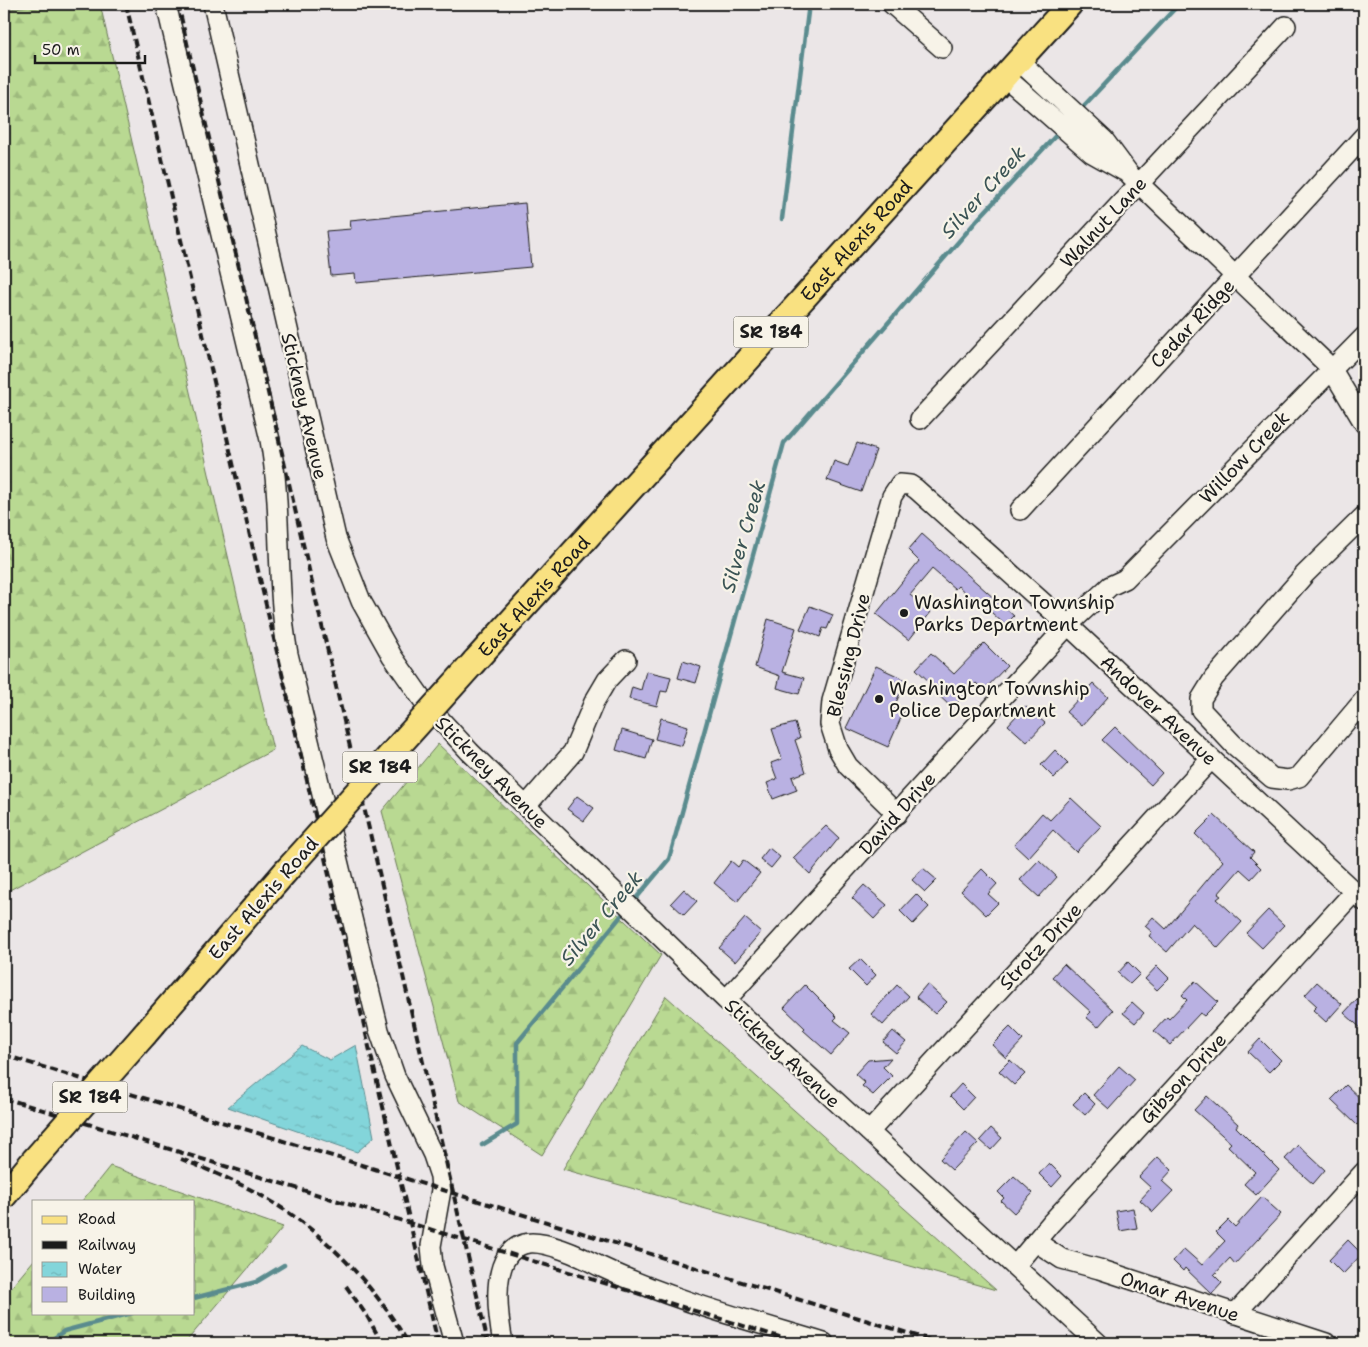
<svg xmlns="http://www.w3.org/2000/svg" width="1368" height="1347" font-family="'Shantell Sans',sans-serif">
  <defs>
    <pattern id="forest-firs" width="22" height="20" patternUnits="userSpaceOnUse" patternTransform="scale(1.25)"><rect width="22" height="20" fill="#b9d992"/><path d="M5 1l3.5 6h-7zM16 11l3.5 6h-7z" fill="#9eba7d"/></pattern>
    <pattern id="water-ripples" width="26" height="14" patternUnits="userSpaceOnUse" patternTransform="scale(1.25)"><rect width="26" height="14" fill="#83d5da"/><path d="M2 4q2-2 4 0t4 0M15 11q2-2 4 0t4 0" fill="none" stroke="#71b6ba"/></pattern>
  </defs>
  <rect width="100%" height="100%" fill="#ebe6e7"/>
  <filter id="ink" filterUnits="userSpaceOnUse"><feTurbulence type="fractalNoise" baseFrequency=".02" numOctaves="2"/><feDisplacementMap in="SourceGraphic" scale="10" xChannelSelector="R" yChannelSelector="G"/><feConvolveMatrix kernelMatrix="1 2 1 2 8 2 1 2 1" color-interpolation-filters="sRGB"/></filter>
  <g filter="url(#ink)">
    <path fill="url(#forest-firs)" stroke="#6a7a57" d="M41 4H100L273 750 4 893V10Z
      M438 744 661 955 542 1155 459 1101 382 811Z
      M666 996 996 1290 563 1169Z
      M110 1166 283 1227 185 1343H4V1296L34 1260V1313H194V1201H82Z"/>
    <path fill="url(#water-ripples)" stroke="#5a8b8e" d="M356 1045 374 1137 357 1152 228 1107 302 1046 330 1060Z"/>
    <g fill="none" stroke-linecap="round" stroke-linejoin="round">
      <path stroke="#5a8b8e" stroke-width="4.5" d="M1079 111 1179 4
        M782 219 809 4
        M633 902 669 859 784 443 979 218 1060 131
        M482 1145 517 1124V1043L626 910
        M194 1298 256 1282 284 1265
        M47 1343 64 1331 132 1313"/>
    </g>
    <path fill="#b9b1e2" stroke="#1c1c1c" d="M525 203 531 267 356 283 355 274 331 276 326 231 351 229 350 220Z
      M857 443 876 450 861 492 827 480 834 461 848 466Z
      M922 534 1014 616 1005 625 991 612 989 614 958 586 955 589 932 569 910 595 931 612 909 640 876 614 919 561 908 550Z
      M810 606 833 615 827 629 823 628 820 637 800 629Z
      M768 619 796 628 782 672 804 678 799 694 777 688 780 676 755 667Z
      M984 643 1007 666 984 690 976 683 952 708 933 690 935 687 916 669 931 653 954 674Z
      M683 661 701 667 696 683 678 678Z
      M876 666 906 680 894 707 904 711 888 747 846 728Z
      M646 671 671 677 667 692 661 691 657 706 629 699 632 687 641 690Z
      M1093 683 1108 697 1082 726 1066 712Z
      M1025 706 1045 723 1027 742 1008 725Z
      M661 718 688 726 682 746 655 739Z
      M795 723 800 738 795 740 806 772 792 777 797 790 773 799 767 783 777 779 771 763 782 759 772 729Z
      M1115 727 1162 773 1151 785 1102 740Z
      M622 730 652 739 646 759 616 750Z
      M1055 750 1068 763 1054 778 1041 765Z
      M577 796 594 808 584 821 567 809Z
      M1071 798 1101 826 1076 852 1053 830 1028 858 1014 845 1042 813 1050 820Z
      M1214 815 1254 852 1250 857 1261 868 1251 879 1240 869 1218 894 1221 896 1217 899 1242 922 1218 948 1192 923 1167 952 1149 936 1152 932 1145 926 1153 917 1166 929 1223 861 1195 834Z
      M826 826 839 838 810 874 793 858Z
      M769 848 780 857 771 868 760 859Z
      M743 860 760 873 737 902 714 883 731 861 738 867Z
      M1039 860 1057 877 1039 897 1020 880Z
      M923 868 937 880 925 892 912 880Z
      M982 869 997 884 988 894 998 903 986 915 961 891Z
      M864 885 887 905 874 919 852 898Z
      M684 889 697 901 684 915 671 903Z
      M916 894 929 907 913 924 900 911Z
      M1268 910 1284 925 1262 948 1246 933Z
      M745 918 761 932 735 962 719 948Z
      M860 959 876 975 866 986 849 969Z
      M1128 962 1140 974 1130 984 1118 973Z
      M1064 964 1113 1010 1098 1027 1086 1017 1091 1012 1052 977Z
      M1157 966 1169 978 1157 990 1145 979Z
      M1195 981 1218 1002 1204 1016 1200 1013 1170 1045 1154 1031 1167 1017 1169 1019 1187 1000 1182 995Z
      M1317 982 1342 1004 1326 1022 1313 1010 1317 1006 1305 995Z
      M927 984 947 1002 935 1014 916 997Z
      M805 985 837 1017 834 1020 850 1033 831 1055 803 1030 805 1028 784 1008Z
      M897 985 909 996 883 1025 871 1014Z
      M1357 999 1364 1005V1031L1344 1013Z
      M1132 1002 1144 1013 1135 1023 1123 1013Z
      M1010 1027 1023 1040 1006 1058 992 1045Z
      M893 1031 906 1042 896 1053 883 1042Z
      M1260 1039 1281 1060 1269 1072 1248 1052Z
      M891 1058 883 1067 892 1076 873 1095 862 1086 865 1083 855 1074 868 1060Z
      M1010 1060 1025 1074 1014 1085 999 1071Z
      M1119 1066 1135 1080 1109 1109 1093 1095Z
      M961 1084 974 1097 963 1109 950 1096Z
      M1346 1085 1364 1102V1118L1357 1125 1331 1100Z
      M1084 1093 1095 1104 1085 1115 1073 1104Z
      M1207 1096 1238 1124 1236 1127 1279 1170 1256 1195 1244 1184 1255 1172 1228 1146 1231 1143 1194 1110Z
      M991 1128 1002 1138 991 1150 980 1140Z
      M966 1132 978 1143 952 1170 940 1159Z
      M1298 1145 1325 1170 1313 1184 1285 1159Z
      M1158 1157 1172 1170 1162 1181 1173 1191 1153 1212 1140 1200 1151 1188 1139 1177Z
      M1049 1163 1062 1176 1052 1187 1039 1174Z
      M1014 1176 1033 1193 1014 1213 1001 1201 1004 1198 998 1192Z
      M1262 1197 1281 1214 1235 1264 1230 1258 1214 1275 1222 1283 1212 1294 1185 1268 1183 1271 1173 1261 1184 1249 1202 1265 1225 1241 1216 1232 1228 1220 1235 1227Z
      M1133 1208 1137 1228 1120 1231 1116 1211Z
      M1348 1240 1362 1254 1343 1274 1329 1260Z"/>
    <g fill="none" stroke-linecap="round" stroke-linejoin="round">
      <g stroke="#1c1c1c" stroke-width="22">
        <path id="minor" d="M166 4 270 440C283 511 275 583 288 654L379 1030 395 1076 433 1155 440 1176 441 1190 431 1246 433 1266 454 1343
          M213 4 336 538 361 601 392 656 425 703 470 752 726 1000 1098 1343
          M892 4 942 48
          M1018 60 1104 140 1130 175 1331 368 1364 423
          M1004 76 1092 153 1124 171
          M920 419 1286 26
          M1020 510 1364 136
          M1364 516 1305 574 1214 678 1201 699V710L1233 744 1272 778 1288 780 1299 777 1364 700
          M526 806 573 752 594 702 607 680 626 660
          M897 814 848 766 838 749 830 724 832 701 892 496 900 484 910 485 916 489 1068 625 1364 901
          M726 1000 1068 625 1110 586 1125 579 1364 337
          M869 1132 1211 759
          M1036 1242 1062 1259 1099 1269 1326 1343
          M1015 1266 1051 1223 1354 892
          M1235 1314 1364 1172
          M503 1343C498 1316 488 1255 524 1244 542 1238 582 1257 599 1266 671 1300 748 1320 824 1343"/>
      </g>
      <g stroke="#1c1c1c" stroke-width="28">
        <g id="major">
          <path id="s1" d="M474 662 1070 4"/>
          <path d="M145 1034 286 871"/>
          <path d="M4 1196 34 1160"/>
        </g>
      </g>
      <use href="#minor" stroke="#f7f3e8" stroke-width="19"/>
      <use href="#major" stroke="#f9e181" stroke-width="24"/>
      <path stroke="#1c1c1c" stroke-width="4" stroke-dasharray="8 4" stroke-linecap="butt" d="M126 4 438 1343
        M178 4 488 1343
        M4 1055 940 1343
        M4 1098 799 1343
        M181 1159C206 1169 231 1179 255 1192 318 1226 372 1281 408 1343
        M346 1286 367 1316 382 1343"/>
      <g stroke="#1c1c1c" stroke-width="28" stroke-linecap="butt">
        <path id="major-bridge" d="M286 871 474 662
          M34 1160 145 1034"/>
      </g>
      <use href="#major-bridge" stroke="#f9e181" stroke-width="24"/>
    </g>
  </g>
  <g fill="#1c1c1c" stroke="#f7f3e8" stroke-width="2">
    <circle cx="904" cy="613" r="5"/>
    <circle cx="879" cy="699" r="5"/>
  </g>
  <g text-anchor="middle" stroke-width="4.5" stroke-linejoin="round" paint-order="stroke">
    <g fill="#f7f3e8" stroke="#5e5c59" stroke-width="1">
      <rect x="733.5" y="316.5" width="75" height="31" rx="4"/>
      <rect x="342.5" y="751.5" width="75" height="31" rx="4"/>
      <rect x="52.5" y="1081.5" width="75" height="31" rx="4"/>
    </g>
    <g font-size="18" font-weight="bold" fill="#1c1c1c">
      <text x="771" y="338">SR 184</text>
      <text x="380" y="773">SR 184</text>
      <text x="90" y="1103">SR 184</text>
    </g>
    <g font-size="19" fill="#1c1c1c" stroke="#f7f3e8">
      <text transform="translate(1103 222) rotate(-47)" y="7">Walnut Lane</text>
      <text dy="7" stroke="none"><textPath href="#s1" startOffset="569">East Alexis Road</textPath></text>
      <text transform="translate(1192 323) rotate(-47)" y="7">Cedar Ridge</text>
      <text transform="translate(305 406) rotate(77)" y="7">Stickney Avenue</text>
      <text transform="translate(1244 457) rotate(-46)" y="7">Willow Creek</text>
      <text dy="7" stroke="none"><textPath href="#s1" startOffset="89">East Alexis Road</textPath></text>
      <text transform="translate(848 655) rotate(-76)" y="7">Blessing Drive</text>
      <text transform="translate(1159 710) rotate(43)" y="7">Andover Avenue</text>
      <text transform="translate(492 772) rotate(45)" y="7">Stickney Avenue</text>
      <text transform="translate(897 813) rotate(-48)" y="7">David Drive</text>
      <text transform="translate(263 898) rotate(-49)" y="7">East Alexis Road</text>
      <text transform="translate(1040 946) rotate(-47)" y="7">Strotz Drive</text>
      <text transform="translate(783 1053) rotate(43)" y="7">Stickney Avenue</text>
      <text transform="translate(1183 1078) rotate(-47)" y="7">Gibson Drive</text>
      <text transform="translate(1180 1296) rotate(18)" y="7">Omar Avenue</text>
    </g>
    <g font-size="19" fill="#1c1c1c" stroke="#f7f3e8" text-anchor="start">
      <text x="914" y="609">Washington Township<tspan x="914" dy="22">Parks Department</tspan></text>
      <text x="889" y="695">Washington Township<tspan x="889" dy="22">Police Department</tspan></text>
    </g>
    <g font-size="20" font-style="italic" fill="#3b5455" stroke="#f7f3e8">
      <text transform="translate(983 192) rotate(-48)" y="7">Silver Creek</text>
      <text transform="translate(743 536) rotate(-74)" y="7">Silver Creek</text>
      <text transform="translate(601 918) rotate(-50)" y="7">Silver Creek</text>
    </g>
  </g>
  <rect width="1368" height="1347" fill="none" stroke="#f7f3e8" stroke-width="20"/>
  <rect x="10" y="10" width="1348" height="1327" fill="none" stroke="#1c1c1c" stroke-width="2" filter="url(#ink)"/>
  <rect x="32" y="1200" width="162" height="115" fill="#f7f3e8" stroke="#9f9d96"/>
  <rect x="42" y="1216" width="25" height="8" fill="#f9e181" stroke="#9f9d96"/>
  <text x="78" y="1224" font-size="15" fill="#1c1c1c">Road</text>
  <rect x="42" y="1241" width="25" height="8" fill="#1c1c1c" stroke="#9f9d96"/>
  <text x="78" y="1250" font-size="15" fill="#1c1c1c">Railway</text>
  <rect x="42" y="1262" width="25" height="15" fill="url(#water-ripples)" stroke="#9f9d96"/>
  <text x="78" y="1274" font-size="15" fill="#1c1c1c">Water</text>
  <rect x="42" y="1287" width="25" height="15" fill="#b9b1e2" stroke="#9f9d96"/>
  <text x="78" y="1300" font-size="15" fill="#1c1c1c">Building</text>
  <path d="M35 55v8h110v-8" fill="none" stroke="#1c1c1c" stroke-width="2.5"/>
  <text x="42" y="55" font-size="15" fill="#1c1c1c" stroke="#f7f3e8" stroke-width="4" paint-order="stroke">50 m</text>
</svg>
